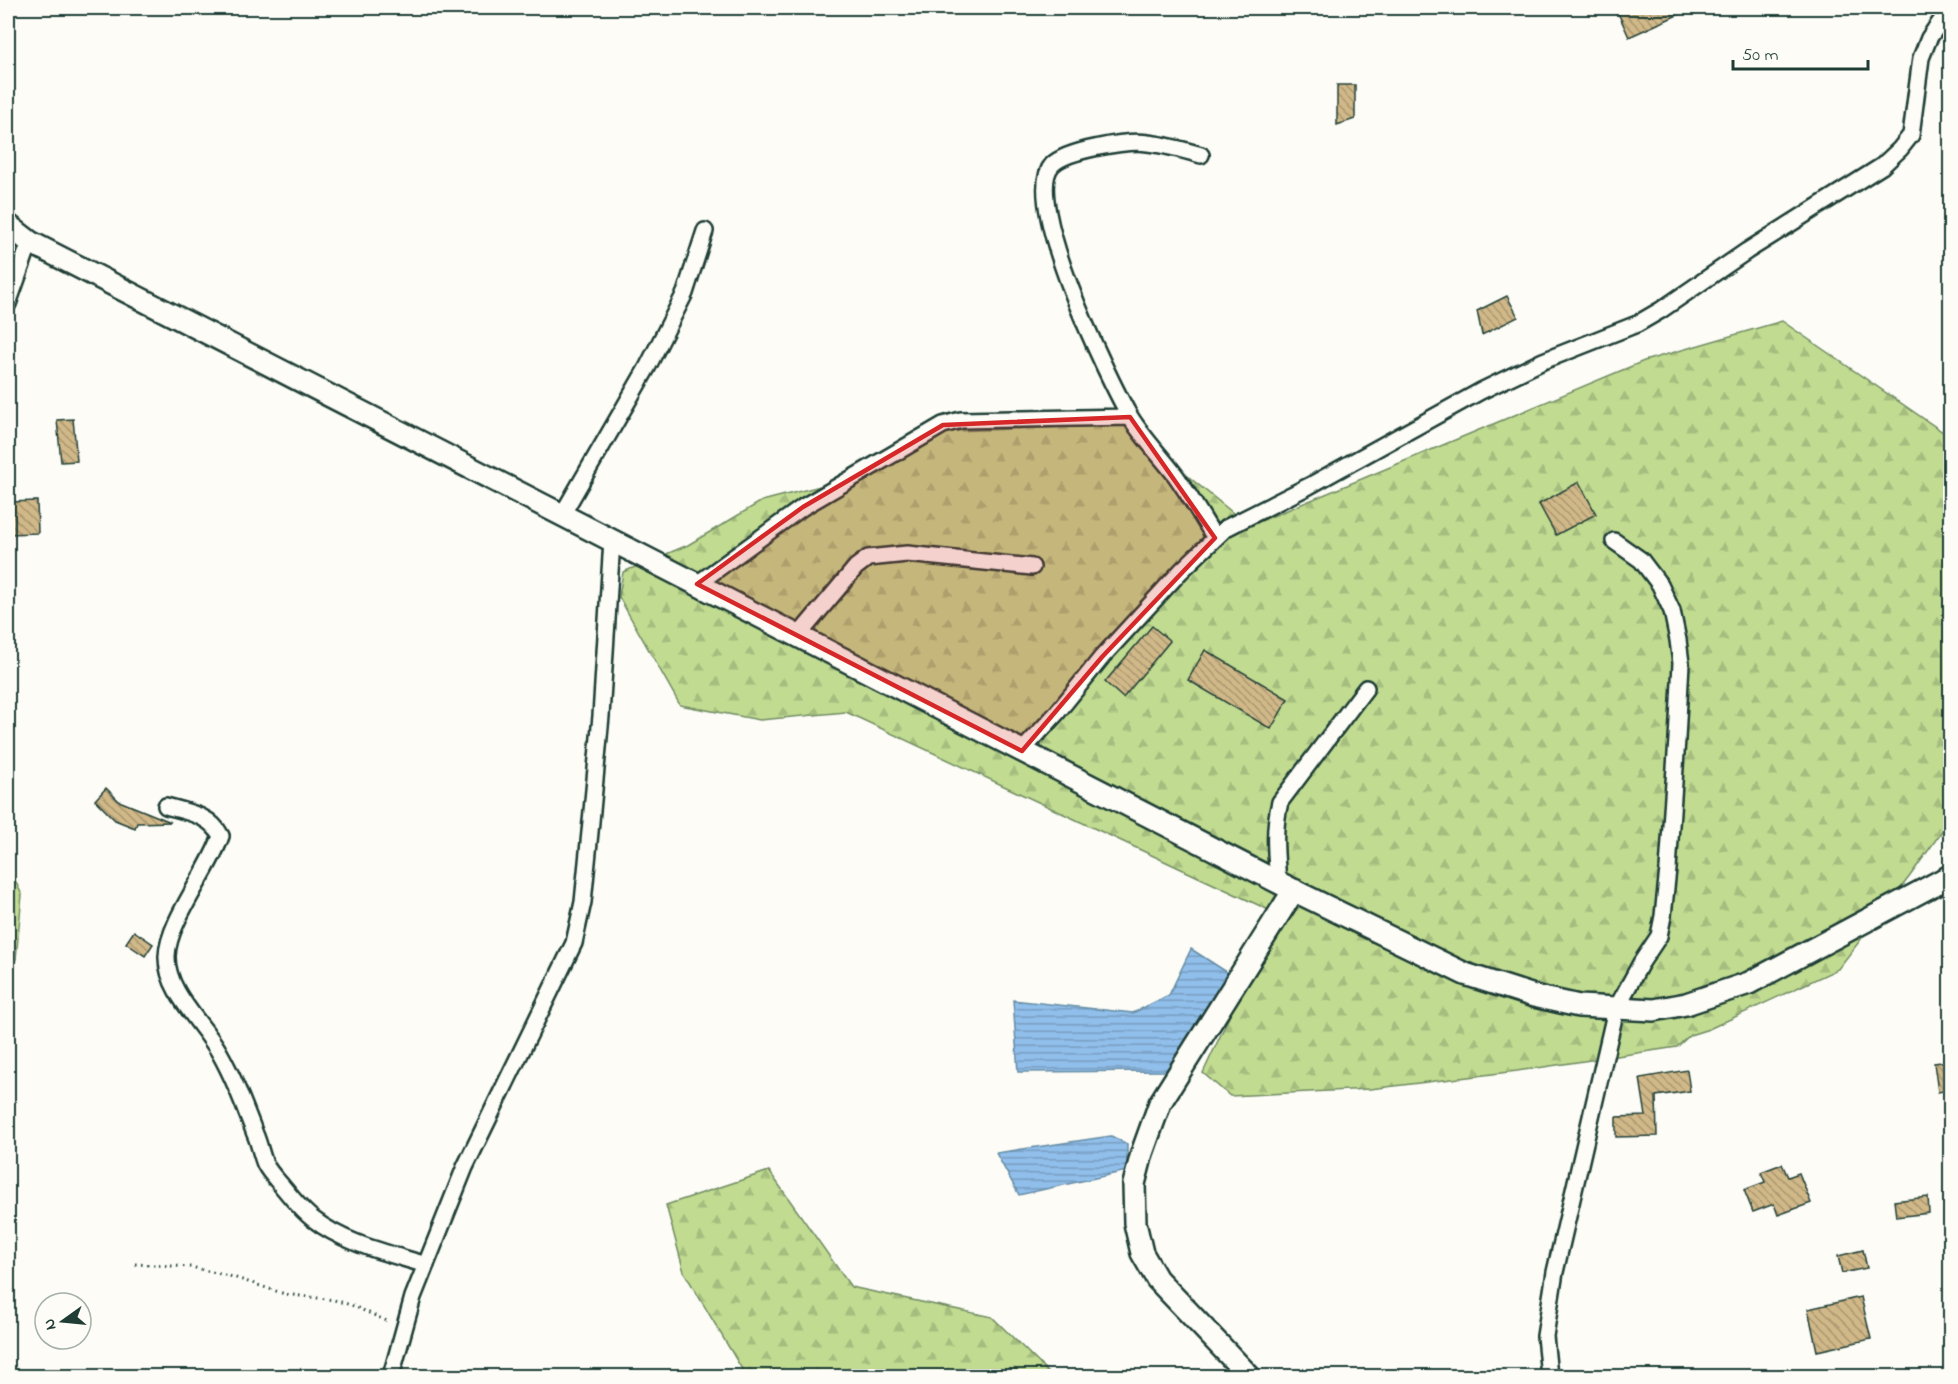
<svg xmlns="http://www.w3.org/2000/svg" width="1958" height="1384" font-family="'Indie Flower',sans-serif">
  <defs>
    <pattern id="forest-firs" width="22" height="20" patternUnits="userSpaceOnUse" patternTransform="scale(1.5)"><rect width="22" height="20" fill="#c1db91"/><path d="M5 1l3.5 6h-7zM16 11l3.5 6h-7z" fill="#a5bd7e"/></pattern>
    <pattern id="water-rules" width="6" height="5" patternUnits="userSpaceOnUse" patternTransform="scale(1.5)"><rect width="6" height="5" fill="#91bfeb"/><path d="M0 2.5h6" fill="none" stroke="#769cbf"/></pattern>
    <pattern id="building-back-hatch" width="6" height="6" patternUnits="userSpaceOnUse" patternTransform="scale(1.5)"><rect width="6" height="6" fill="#d1b888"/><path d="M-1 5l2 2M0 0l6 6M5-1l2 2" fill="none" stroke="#a99770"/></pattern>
  </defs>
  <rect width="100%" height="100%" fill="#fdfcf7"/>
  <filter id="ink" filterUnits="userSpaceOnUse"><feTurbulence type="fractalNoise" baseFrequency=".0167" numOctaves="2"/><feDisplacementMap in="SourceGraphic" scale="12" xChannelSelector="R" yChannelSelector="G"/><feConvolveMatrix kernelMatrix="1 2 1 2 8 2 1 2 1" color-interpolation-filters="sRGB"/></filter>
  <g filter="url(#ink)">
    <path fill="url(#forest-firs)" stroke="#708c62" stroke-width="1.5" d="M1782 321 1950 437V820L1910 876 1838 969 1709 1029 1690 1035 1677 1047 1517 1071 1370 1089 1230 1096 1203 1073 1255 961 1271 911 846 712 760 720 680 705 619 597 623 572 688 545 762 501 832 483 926 432 1125 425 1249 526 1644 361Z
      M8 866 22 895 16 959 8 978Z
      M769 1171 851 1287 992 1317 1052 1376H746L684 1272 666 1205Z"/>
    <path fill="url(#water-rules)" stroke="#638ba2" stroke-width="1.5" d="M1191 949 1233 976 1169 1071 1018 1072 1013 1000 1133 1013 1169 995Z
      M1111 1136 1127 1144V1171L1019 1195 996 1153Z"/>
    <path fill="url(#building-back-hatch)" stroke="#1f3d34" stroke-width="1.5" d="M1630 8H1693L1629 37 1618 13Z
      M1337 85H1355V119L1337 125Z
      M1507 296 1518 317 1482 335 1477 311Z
      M73 419 77 461 61 462 57 420Z
      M1579 482 1596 514 1556 535 1539 504Z
      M37 501 38 533 8 534V502Z
      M1152 626 1170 641 1123 698 1105 682Z
      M1205 650 1288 699 1271 729 1188 680Z
      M106 788 119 801 171 822 137 823 135 828 115 820 95 800Z
      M134 931 153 944 145 956 126 943Z
      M1950 1061V1090L1938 1092 1934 1063Z
      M1687 1070 1690 1091 1656 1096 1657 1136 1616 1137V1117L1646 1116 1640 1078Z
      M1782 1164 1788 1177 1799 1173 1811 1203 1778 1215 1774 1204 1753 1212 1744 1190 1765 1182 1761 1172Z
      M1928 1197 1929 1213 1896 1217 1894 1201Z
      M1863 1250 1867 1268 1842 1273 1838 1256Z
      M1861 1297 1871 1339 1817 1351 1808 1309Z"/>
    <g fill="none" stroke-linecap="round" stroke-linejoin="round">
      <g stroke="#1f3d34" stroke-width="20">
        <path id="street" d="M1201 155C1184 150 1166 145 1148 143 1128 140 1066 150 1052 165 1021 199 1108 378 1129 415 1142 437 1161 456 1176 476 1190 496 1202 517 1215 538
          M8 304 30 242
          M562 515 647 368 685 293 705 231
          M697 584 803 507 943 425 961 420 1130 417
          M798 636 856 567 868 558 907 554 1032 567
          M1022 751 1056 714 1102 657 1181 571 1226 528 1309 486 1481 391 1543 361 1637 324 1661 310 1747 251 1882 166 1900 149 1911 135 1921 58 1929 38 1950 8
          M166 806C188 812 210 815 221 836 209 872 168 921 167 956 166 991 201 1021 218 1050 233 1076 244 1105 255 1134 259 1143 261 1154 265 1164 269 1172 276 1179 282 1186 291 1197 301 1210 313 1219 345 1244 388 1253 426 1265
          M1278 882C1276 855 1273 829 1280 802L1366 688
          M391 1376 413 1297 465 1167 574 943 583 902 590 832 601 716 612 540
          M1549 1376 1545 1336 1555 1272 1616 1009 1641 963 1659 936 1663 916 1668 869 1677 739 1681 663 1678 640 1672 611 1660 585 1641 560 1614 541"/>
      </g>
      <g stroke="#1f3d34" stroke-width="26">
        <path id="secondary" d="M8 225 30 242 1301 894 1465 974 1534 996 1579 1006 1654 1010 1686 1004 1749 983 1950 876
          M1249 1376 1157 1279 1142 1253 1135 1223 1134 1184 1142 1153 1160 1103 1294 890"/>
      </g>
      <path stroke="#1f3d34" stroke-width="3" stroke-dasharray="1.5 4.5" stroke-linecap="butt" d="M135 1264 191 1267 233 1277 285 1294 334 1300 351 1305 389 1322"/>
      <use href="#street" stroke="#fdfcf7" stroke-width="15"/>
      <use href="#secondary" stroke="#fdfcf7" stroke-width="21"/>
    </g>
  </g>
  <path fill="#d62828" fill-opacity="0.2" stroke="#d62828" stroke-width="4.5" stroke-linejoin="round" d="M1130 417 1215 538 1102 657 1022 751 697 584 803 507 943 425Z"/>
  <rect width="1958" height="1384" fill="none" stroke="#fdfcf7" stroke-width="30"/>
  <rect x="15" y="15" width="1928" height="1354" fill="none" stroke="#1f3d34" stroke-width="2" filter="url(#ink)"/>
  <g transform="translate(63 1321) rotate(255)"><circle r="28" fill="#fdfcf7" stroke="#a4b0a9" stroke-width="1.5"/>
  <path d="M0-4.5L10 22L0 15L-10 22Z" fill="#1f3d34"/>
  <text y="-9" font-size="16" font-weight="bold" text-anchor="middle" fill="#1f3d34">N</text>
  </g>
  <path d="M1733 60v9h135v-9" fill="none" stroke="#1f3d34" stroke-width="3"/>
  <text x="1742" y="60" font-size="18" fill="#1f3d34" stroke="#fdfcf7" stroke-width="4.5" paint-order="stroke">50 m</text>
</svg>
